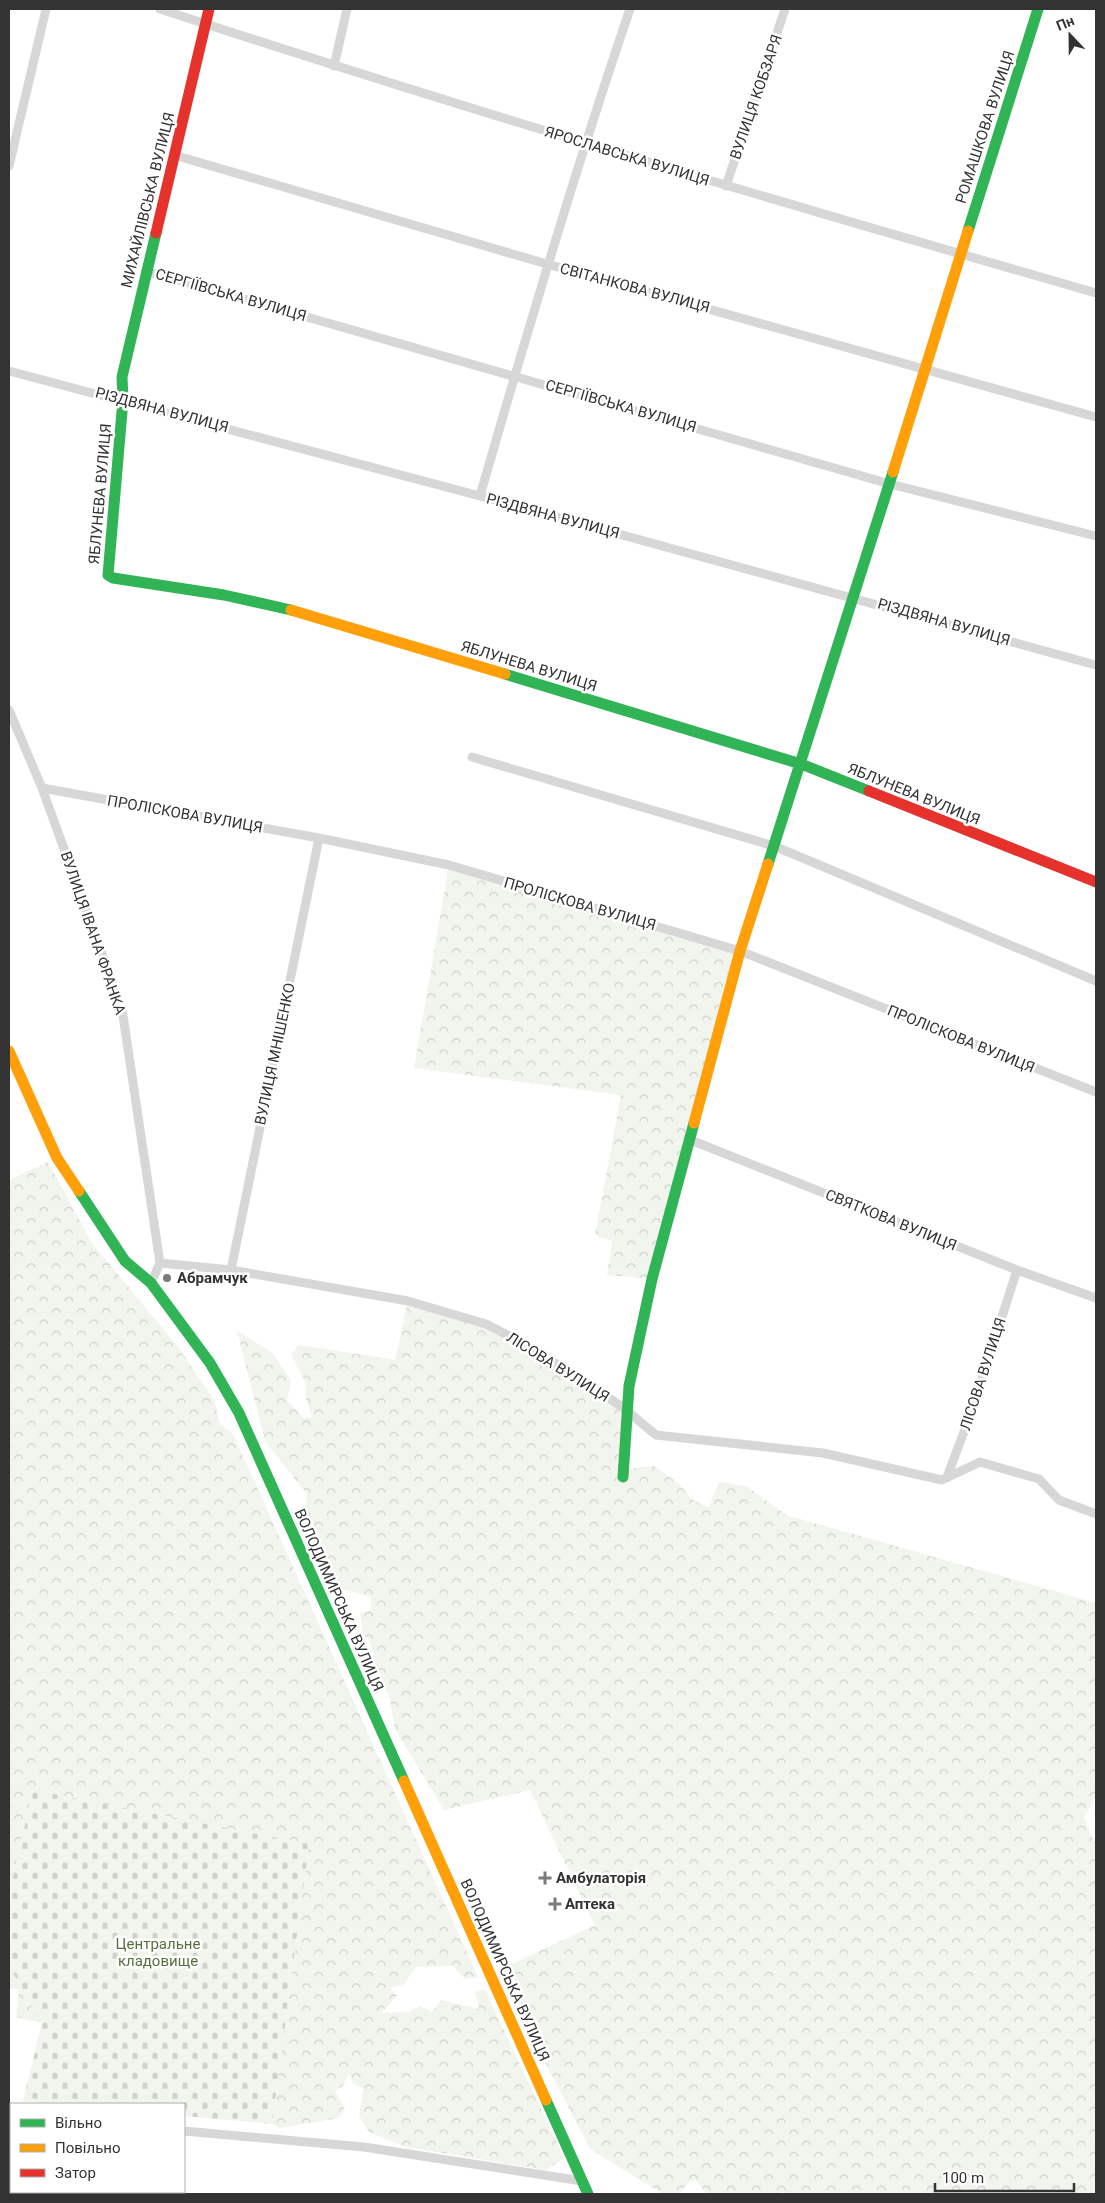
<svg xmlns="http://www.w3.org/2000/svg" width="1105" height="2203" font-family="Roboto,sans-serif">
  <defs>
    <pattern id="forest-crowns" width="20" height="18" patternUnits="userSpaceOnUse" patternTransform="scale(1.25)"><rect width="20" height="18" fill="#f1f5ed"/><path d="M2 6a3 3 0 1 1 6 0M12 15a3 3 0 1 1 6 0" fill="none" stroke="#cfd2cc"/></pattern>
    <pattern id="cemetery-stones" width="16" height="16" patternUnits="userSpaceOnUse" patternTransform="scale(1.25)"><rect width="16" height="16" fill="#f1f5ed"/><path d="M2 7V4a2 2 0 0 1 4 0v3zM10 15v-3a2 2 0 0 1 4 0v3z" fill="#cfd2cc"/></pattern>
  </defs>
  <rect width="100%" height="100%" fill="#fff"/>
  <path fill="url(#forest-crowns)" d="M449 865 740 951 652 1279 607 1275 612 1241 595 1235 621 1095 414 1068Z
    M48 1162 92 1243 179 1348 214 1400 220 1424 233 1434 478 1977 465 1979 453 1966 416 1967 404 1984 390 1988 397 1996 381 2013 409 2012 420 2006 432 2012 441 2000 479 2009 475 1991 485 1990 564 2158 546 2170 406 2147 369 2132 359 2116 364 2088 353 2084 349 2073 343 2086 335 2091 345 2110 338 2118 280 2128 272 2124 309 1844 33 1790 9 1894V1180Z
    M408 1301 486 1324 626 1410 623 1476 634 1468 654 1466 678 1483 693 1500 709 1507 719 1482 746 1486 786 1515 1096 1603V1796L1084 1818 1096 1845V2194H787L783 2191 779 2194H707L696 2180 690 2181 679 2194H663L590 2149 530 2033 501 1969 595 1925 530 1790 444 1810 395 1729 389 1695 380 1683 370 1642 363 1634 360 1613 371 1610V1597L336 1587 305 1533 307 1494 265 1441 237 1331 273 1353 291 1381 287 1400 303 1418H313L306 1399 305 1381 291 1354 299 1345 395 1360Z
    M9 1966 42 2023 16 2017 19 1989H9Z"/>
  <path fill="url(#cemetery-stones)" d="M33 1790 309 1844 272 2124 184 2116V2104H55L23 2101 42 2023 9 1966V1894Z"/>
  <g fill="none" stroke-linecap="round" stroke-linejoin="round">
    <path stroke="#d7d7d7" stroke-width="9" d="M160 9C470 111 783 203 1096 293
      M334 66 347 9
      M174 155 547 264 1096 417
      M9 166 46 9
      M726 186 785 9
      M146 271 890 484 1096 536
      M9 371 480 496 1096 665
      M480 496C527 332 575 170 630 9
      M9 710 42 788 122 1009 160 1263 151 1283
      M472 757 774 846 1096 981
      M42 788 319 838 449 865 740 951 1096 1092
      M688 1139 1017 1270 1096 1298
      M160 1263 231 1270 408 1301 486 1324 517 1340 591 1385 626 1410 656 1435 823 1453 942 1480 980 1462 1039 1479 1059 1500 1096 1514
      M231 1270 319 838
      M947 1477 971 1413 1017 1270
      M9 2116H11
      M184 2131 364 2147 582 2181"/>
    <path stroke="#30b455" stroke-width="11" d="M968 231 1038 9
      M156 233 122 377 123 400 108 575 113 578 224 595 291 610
      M505 674 801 764 869 791
      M768 864 893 472
      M79 1191 125 1261 151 1283 210 1363 239 1413 404 1781
      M623 1477 629 1386 652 1279 694 1123
      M546 2100 588 2194"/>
    <path stroke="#ff9f0a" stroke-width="11" d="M893 472 968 231
      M291 610 505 674
      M9 1051 57 1158 79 1191
      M694 1123 740 951 768 864
      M404 1781 546 2100"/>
    <path stroke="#e5322d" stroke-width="11" d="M156 233 209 9
      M869 791 1096 882"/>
  </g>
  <g fill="#7a7a7a" stroke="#fff" stroke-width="2">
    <circle cx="167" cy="1278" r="5"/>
    <path d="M542.5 1870.5h5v5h5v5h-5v5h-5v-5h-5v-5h5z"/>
    <path d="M552.5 1896.5h5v5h5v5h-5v5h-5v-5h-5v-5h5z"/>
  </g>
  <g text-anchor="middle" stroke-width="5" stroke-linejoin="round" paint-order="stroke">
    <g font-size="15" fill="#333" stroke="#fff">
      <text transform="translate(756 97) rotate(-71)" y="5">ВУЛИЦЯ КОБЗАРЯ</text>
      <text transform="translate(985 127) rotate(-72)" y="5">РОМАШКОВА ВУЛИЦЯ</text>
      <text transform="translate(627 156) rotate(17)" y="5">ЯРОСЛАВСЬКА ВУЛИЦЯ</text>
      <text transform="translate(148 200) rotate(-76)" y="5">МИХАЙЛІВСЬКА ВУЛИЦЯ</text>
      <text transform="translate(635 288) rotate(15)" y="5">СВІТАНКОВА ВУЛИЦЯ</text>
      <text transform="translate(231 295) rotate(16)" y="5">СЕРГІЇВСЬКА ВУЛИЦЯ</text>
      <text transform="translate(621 406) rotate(16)" y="5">СЕРГІЇВСЬКА ВУЛИЦЯ</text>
      <text transform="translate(162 410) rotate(15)" y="5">РІЗДВЯНА ВУЛИЦЯ</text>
      <text transform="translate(100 494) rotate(-85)" y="5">ЯБЛУНЕВА ВУЛИЦЯ</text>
      <text transform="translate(553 516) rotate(15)" y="5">РІЗДВЯНА ВУЛИЦЯ</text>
      <text transform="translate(944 622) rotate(16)" y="5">РІЗДВЯНА ВУЛИЦЯ</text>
      <text transform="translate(529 666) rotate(17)" y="5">ЯБЛУНЕВА ВУЛИЦЯ</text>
      <text transform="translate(914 794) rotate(22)" y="5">ЯБЛУНЕВА ВУЛИЦЯ</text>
      <text transform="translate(185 814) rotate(10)" y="5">ПРОЛІСКОВА ВУЛИЦЯ</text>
      <text transform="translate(580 904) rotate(16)" y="5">ПРОЛІСКОВА ВУЛИЦЯ</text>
      <text transform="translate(93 933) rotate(71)" y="5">ВУЛИЦЯ ІВАНА ФРАНКА</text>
      <text transform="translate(961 1039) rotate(22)" y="5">ПРОЛІСКОВА ВУЛИЦЯ</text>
      <text transform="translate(275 1054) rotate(-78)" y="5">ВУЛИЦЯ МНІШЕНКО</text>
      <text transform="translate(891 1220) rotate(22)" y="5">СВЯТКОВА ВУЛИЦЯ</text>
      <text transform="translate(558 1367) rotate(32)" y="5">ЛІСОВА ВУЛИЦЯ</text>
      <text transform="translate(983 1374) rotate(-72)" y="5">ЛІСОВА ВУЛИЦЯ</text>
      <text transform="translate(339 1600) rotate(66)" y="5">ВОЛОДИМИРСЬКА ВУЛИЦЯ</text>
      <text transform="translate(505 1970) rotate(66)" y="5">ВОЛОДИМИРСЬКА ВУЛИЦЯ</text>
    </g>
    <g font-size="15" font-weight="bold" fill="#333" stroke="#fff" text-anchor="start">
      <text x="177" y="1283">Абрамчук</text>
      <text x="556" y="1883">Амбулаторія</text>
      <text x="565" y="1909">Аптека</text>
    </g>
    <g font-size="15" fill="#56703f" stroke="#fff">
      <text x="158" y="1949">Центральне<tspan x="158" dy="17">кладовище</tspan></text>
    </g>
  </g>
  <rect width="1105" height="2203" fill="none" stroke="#333333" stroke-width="20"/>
  <rect x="10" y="2103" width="175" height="90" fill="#ffffff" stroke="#adadad"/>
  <rect x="20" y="2119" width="25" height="8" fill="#30b455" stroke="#adadad"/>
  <text x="55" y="2128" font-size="15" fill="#333333">Вільно</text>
  <rect x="20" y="2144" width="25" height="8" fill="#ff9f0a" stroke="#adadad"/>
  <text x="55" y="2153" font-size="15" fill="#333333">Повільно</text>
  <rect x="20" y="2169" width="25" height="8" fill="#e5322d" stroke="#adadad"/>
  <text x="55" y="2178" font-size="15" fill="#333333">Затор</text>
  <g transform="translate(1070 35) rotate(338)" stroke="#ffffff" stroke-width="4" paint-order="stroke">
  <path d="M0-4L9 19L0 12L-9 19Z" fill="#333333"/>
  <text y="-8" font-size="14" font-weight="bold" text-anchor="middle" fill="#333333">Пн</text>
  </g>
  <path d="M935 2183v8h139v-8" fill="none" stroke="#333333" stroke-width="2.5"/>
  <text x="942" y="2183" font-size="15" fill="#333333" stroke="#ffffff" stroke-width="4" paint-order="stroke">100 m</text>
</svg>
